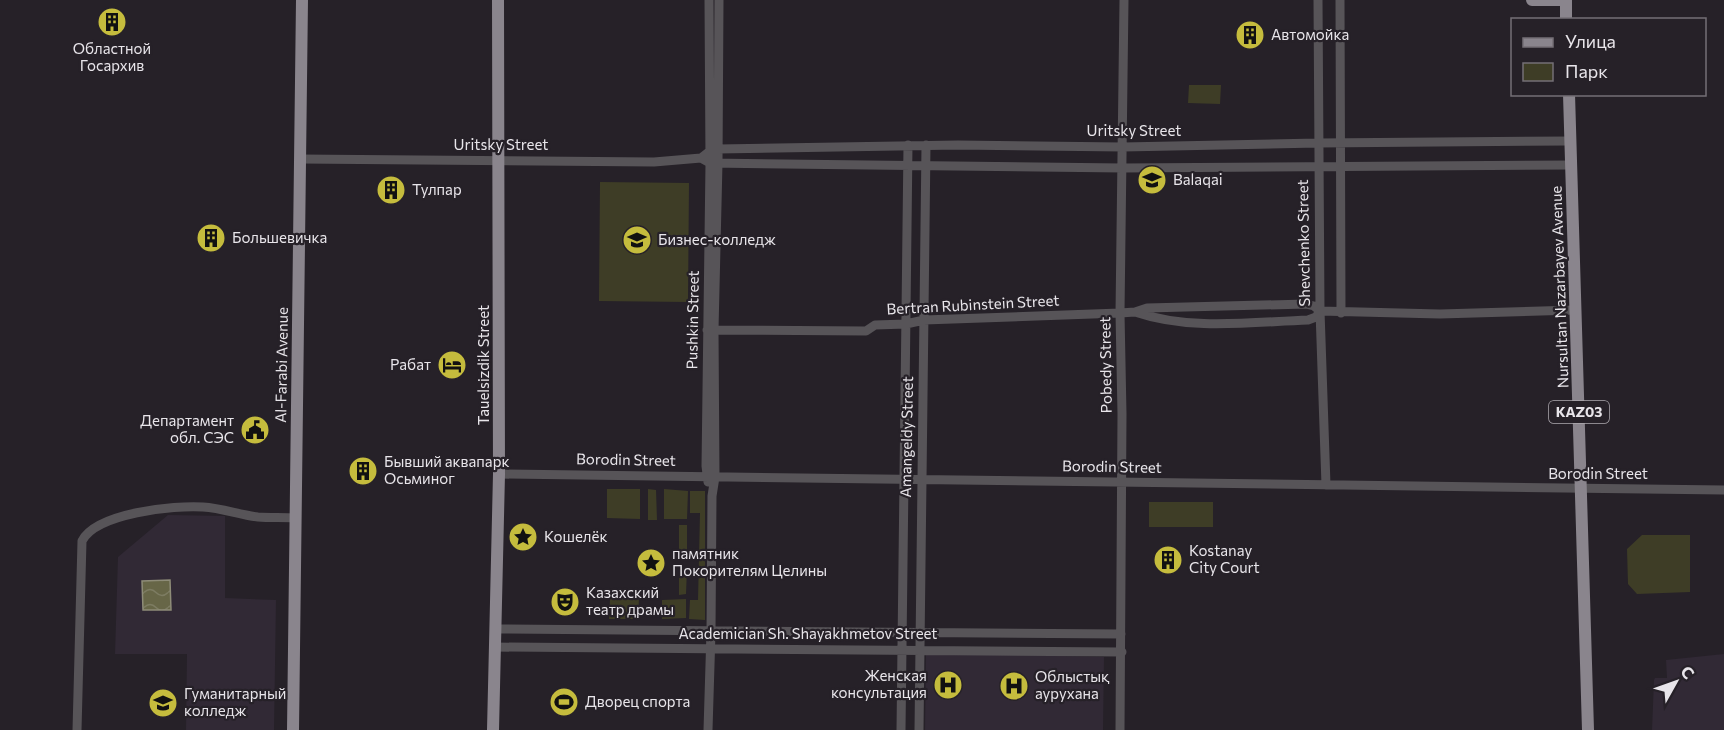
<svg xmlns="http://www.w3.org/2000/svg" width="1724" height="730" font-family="Commissioner,sans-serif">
  <defs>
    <pattern id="water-waves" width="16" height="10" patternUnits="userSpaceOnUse" patternTransform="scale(1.5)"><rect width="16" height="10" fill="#676647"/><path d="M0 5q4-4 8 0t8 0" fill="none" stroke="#7d7c62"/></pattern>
  </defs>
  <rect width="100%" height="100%" fill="#262128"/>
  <path fill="#312935" d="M168 515 225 516V598L276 600 274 730H186L187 654H115L118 557Z
    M926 653 1104 657 1103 730H925Z
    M1724 654V730H1652L1654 680 1655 678H1667L1666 660Z"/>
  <path fill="#3e3d26" d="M1189 85H1221L1220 104 1188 103Z
    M600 182 689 183 688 302 599 301Z
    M607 489H640V519L607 518Z
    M648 489 656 490 657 520H648Z
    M664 489 688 491 687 519H664Z
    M690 491H705V620L689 619 690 600H698L700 513H690Z
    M1149 502H1213V527H1149Z
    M679 525H687V551H679Z
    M1642 535H1690V592L1637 594 1628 584 1627 549Z
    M687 568 686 594 679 595V569Z
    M639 598 638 619H609L610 599Z
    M686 599V618L662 619V600Z"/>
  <path fill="url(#water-waves)" stroke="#8e8c78" stroke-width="1.5" d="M170 580 171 610H143L142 581Z"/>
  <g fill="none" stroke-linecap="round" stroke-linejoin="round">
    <path stroke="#575458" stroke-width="9" d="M1318 0 1320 311 1326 485
      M1340 0 1341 313
      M701 158 710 151 718 149 958 145 1123 147 1318 143 1570 141
      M300 159 654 162 701 158 710 163 1123 168 1571 165
      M1320 311 1440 314 1575 310
      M1135 312C1191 331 1251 322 1308 320L1316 317 1320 311
      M707 330 866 331 875 325 906 324 924 320 1120 313 1135 312 1147 308 1306 304 1314 306 1320 311
      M499 474 1724 490
      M708 482 706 466 710 163 709 0
      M495 629 1121 634
      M494 647 1122 652
      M77 730 82 541C96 513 174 505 203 507 222 508 240 515 258 517 271 518 283 517 296 518
      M708 730 711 632 712 496 715 477 714 330 718 163 719 0
      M901 730 908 145
      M919 730 926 145
      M1120 730 1122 414 1120 313 1124 0"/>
    <path stroke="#8a858d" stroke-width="12" d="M1532 0H1566
      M1566 0V20
      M1569 94 1588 730
      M293 730 302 0
      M493 730 499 474 498 0"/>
  </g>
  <defs>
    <g id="building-disc" transform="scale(1.5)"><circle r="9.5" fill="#c5bc3d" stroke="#262128"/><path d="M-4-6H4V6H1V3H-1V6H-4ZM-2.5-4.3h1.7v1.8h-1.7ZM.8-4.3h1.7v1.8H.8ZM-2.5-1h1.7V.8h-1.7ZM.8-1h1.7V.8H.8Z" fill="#111"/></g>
    <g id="school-disc" transform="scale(1.5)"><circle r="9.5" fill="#c5bc3d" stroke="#262128"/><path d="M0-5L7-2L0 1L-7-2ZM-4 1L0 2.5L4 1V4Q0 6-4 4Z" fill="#111"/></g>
    <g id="university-disc" transform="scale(1.5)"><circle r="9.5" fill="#c5bc3d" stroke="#262128"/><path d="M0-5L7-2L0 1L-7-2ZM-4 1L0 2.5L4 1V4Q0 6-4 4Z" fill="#111"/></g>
    <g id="hotel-disc" transform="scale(1.5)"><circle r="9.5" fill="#c5bc3d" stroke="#262128"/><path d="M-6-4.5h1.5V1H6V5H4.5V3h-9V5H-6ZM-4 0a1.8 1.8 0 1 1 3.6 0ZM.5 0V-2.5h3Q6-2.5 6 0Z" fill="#111"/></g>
    <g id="civic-disc" transform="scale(1.5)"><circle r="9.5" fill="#c5bc3d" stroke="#262128"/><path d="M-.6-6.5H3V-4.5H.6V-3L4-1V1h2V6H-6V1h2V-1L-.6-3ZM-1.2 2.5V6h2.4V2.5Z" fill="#111"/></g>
    <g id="sight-disc" transform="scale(1.5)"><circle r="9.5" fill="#c5bc3d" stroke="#262128"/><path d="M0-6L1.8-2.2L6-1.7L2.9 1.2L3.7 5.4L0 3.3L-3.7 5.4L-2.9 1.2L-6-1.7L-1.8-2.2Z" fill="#111"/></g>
    <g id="theatre-disc" transform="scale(1.5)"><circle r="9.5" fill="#c5bc3d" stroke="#262128"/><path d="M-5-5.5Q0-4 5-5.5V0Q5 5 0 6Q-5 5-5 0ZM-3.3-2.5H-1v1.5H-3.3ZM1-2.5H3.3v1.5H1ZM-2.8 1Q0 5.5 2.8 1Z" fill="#111"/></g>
    <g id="hospital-disc" transform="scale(1.5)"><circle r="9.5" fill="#c5bc3d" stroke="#262128"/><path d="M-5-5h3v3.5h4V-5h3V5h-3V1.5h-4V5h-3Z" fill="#111"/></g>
    <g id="stadium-disc" transform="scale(1.5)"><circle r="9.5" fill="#c5bc3d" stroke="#262128"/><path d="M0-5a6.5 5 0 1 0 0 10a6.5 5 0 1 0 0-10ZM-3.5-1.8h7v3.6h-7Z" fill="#111"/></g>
  </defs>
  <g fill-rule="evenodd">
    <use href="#building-disc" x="112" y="22"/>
    <use href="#building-disc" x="1250" y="35"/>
    <use href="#school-disc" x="1152" y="180"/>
    <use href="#building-disc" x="391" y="190"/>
    <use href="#building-disc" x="211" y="238"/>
    <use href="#university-disc" x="637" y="240"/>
    <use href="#hotel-disc" x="452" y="365"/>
    <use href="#civic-disc" x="255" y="430"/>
    <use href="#building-disc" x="363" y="471"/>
    <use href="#sight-disc" x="523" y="537"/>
    <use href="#building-disc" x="1168" y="560"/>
    <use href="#sight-disc" x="651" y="563"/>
    <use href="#theatre-disc" x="565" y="602"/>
    <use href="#hospital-disc" x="948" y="685"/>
    <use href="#hospital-disc" x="1014" y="686"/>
    <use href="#stadium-disc" x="564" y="702"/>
    <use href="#university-disc" x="163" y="703"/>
  </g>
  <g text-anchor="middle" stroke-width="4.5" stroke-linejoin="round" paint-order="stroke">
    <rect fill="#262128" stroke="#aeaab0" stroke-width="1.5" x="1549" y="401" width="60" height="22" rx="4.5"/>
    <g font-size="14" font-weight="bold" fill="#e8e5ea">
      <text x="1579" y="417">KАZ03</text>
    </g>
    <g font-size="15" fill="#e8e5ea" stroke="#262128" text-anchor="start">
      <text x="1271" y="40">Автомойка</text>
      <text x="112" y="54" text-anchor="middle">Областной<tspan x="112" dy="17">Госархив</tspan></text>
      <text x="1173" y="185">Balaqai</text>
      <text x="412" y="195">Тулпар</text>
      <text x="232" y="243">Большевичка</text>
      <text x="658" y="245">Бизнес-колледж</text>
      <text x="431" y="370" text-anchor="end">Рабат</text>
      <text x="234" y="426" text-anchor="end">Департамент<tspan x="234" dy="17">обл. СЭС</tspan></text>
      <text x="384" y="467">Бывший аквапарк<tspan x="384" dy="17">Осьминог</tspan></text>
      <text x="544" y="542">Кошелёк</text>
      <text x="1189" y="556">Kostanay<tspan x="1189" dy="17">City Court</tspan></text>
      <text x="672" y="559">памятник<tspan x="672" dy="17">Покорителям Целины</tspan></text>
      <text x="586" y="598">Казахский<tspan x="586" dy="17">театр драмы</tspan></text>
      <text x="927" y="681" text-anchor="end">Женская<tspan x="927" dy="17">консультация</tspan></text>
      <text x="1035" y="682">Облыстық<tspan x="1035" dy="17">аурухана</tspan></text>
      <text x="184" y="699">Гуманитарный<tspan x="184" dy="17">колледж</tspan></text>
      <text x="585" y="707">Дворец спорта</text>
    </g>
    <g font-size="15" fill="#e8e5ea" stroke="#262128">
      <text x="1134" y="136">Uritsky Street</text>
      <text x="501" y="150">Uritsky Street</text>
      <text transform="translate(1304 243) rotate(-91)" y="5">Shevchenko Street</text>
      <text transform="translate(1560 287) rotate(-92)" y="5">Nursultan Nazarbayev Avenue</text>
      <text transform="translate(973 305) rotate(-3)" y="5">Bertran Rubinstein Street</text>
      <text transform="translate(693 320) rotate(-89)" y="5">Pushkin Street</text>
      <text transform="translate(282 365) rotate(-89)" y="5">Al-Farabi Avenue</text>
      <text transform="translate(484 365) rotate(-90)" y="5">Tauelsіzdіk Street</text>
      <text transform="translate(1106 365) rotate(-91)" y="5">Pobedy Street</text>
      <text transform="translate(907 437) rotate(-89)" y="5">Amangeldy Street</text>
      <text transform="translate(626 460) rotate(1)" y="5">Borodin Street</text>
      <text transform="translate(1112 467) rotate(1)" y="5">Borodin Street</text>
      <text x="1598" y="479">Borodin Street</text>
      <text x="808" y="639">Academician Sh. Shayakhmetov Street</text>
    </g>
  </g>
  <rect x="1511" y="18" width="195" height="78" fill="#262128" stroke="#746f76" stroke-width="1.5"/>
  <rect x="1523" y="38" width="30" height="9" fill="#8a858d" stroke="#746f76" stroke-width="1.5"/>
  <text x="1565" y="48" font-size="18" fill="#e8e5ea">Улица</text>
  <rect x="1523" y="63" width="30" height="18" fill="#3e3d26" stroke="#746f76" stroke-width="1.5"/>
  <text x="1565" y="78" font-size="18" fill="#e8e5ea">Парк</text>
  <g transform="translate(1676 682) rotate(50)" stroke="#262128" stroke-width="4.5" paint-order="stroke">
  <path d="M0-4.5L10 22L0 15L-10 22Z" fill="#e8e5ea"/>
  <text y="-9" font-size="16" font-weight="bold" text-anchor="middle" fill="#e8e5ea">С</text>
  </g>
</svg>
